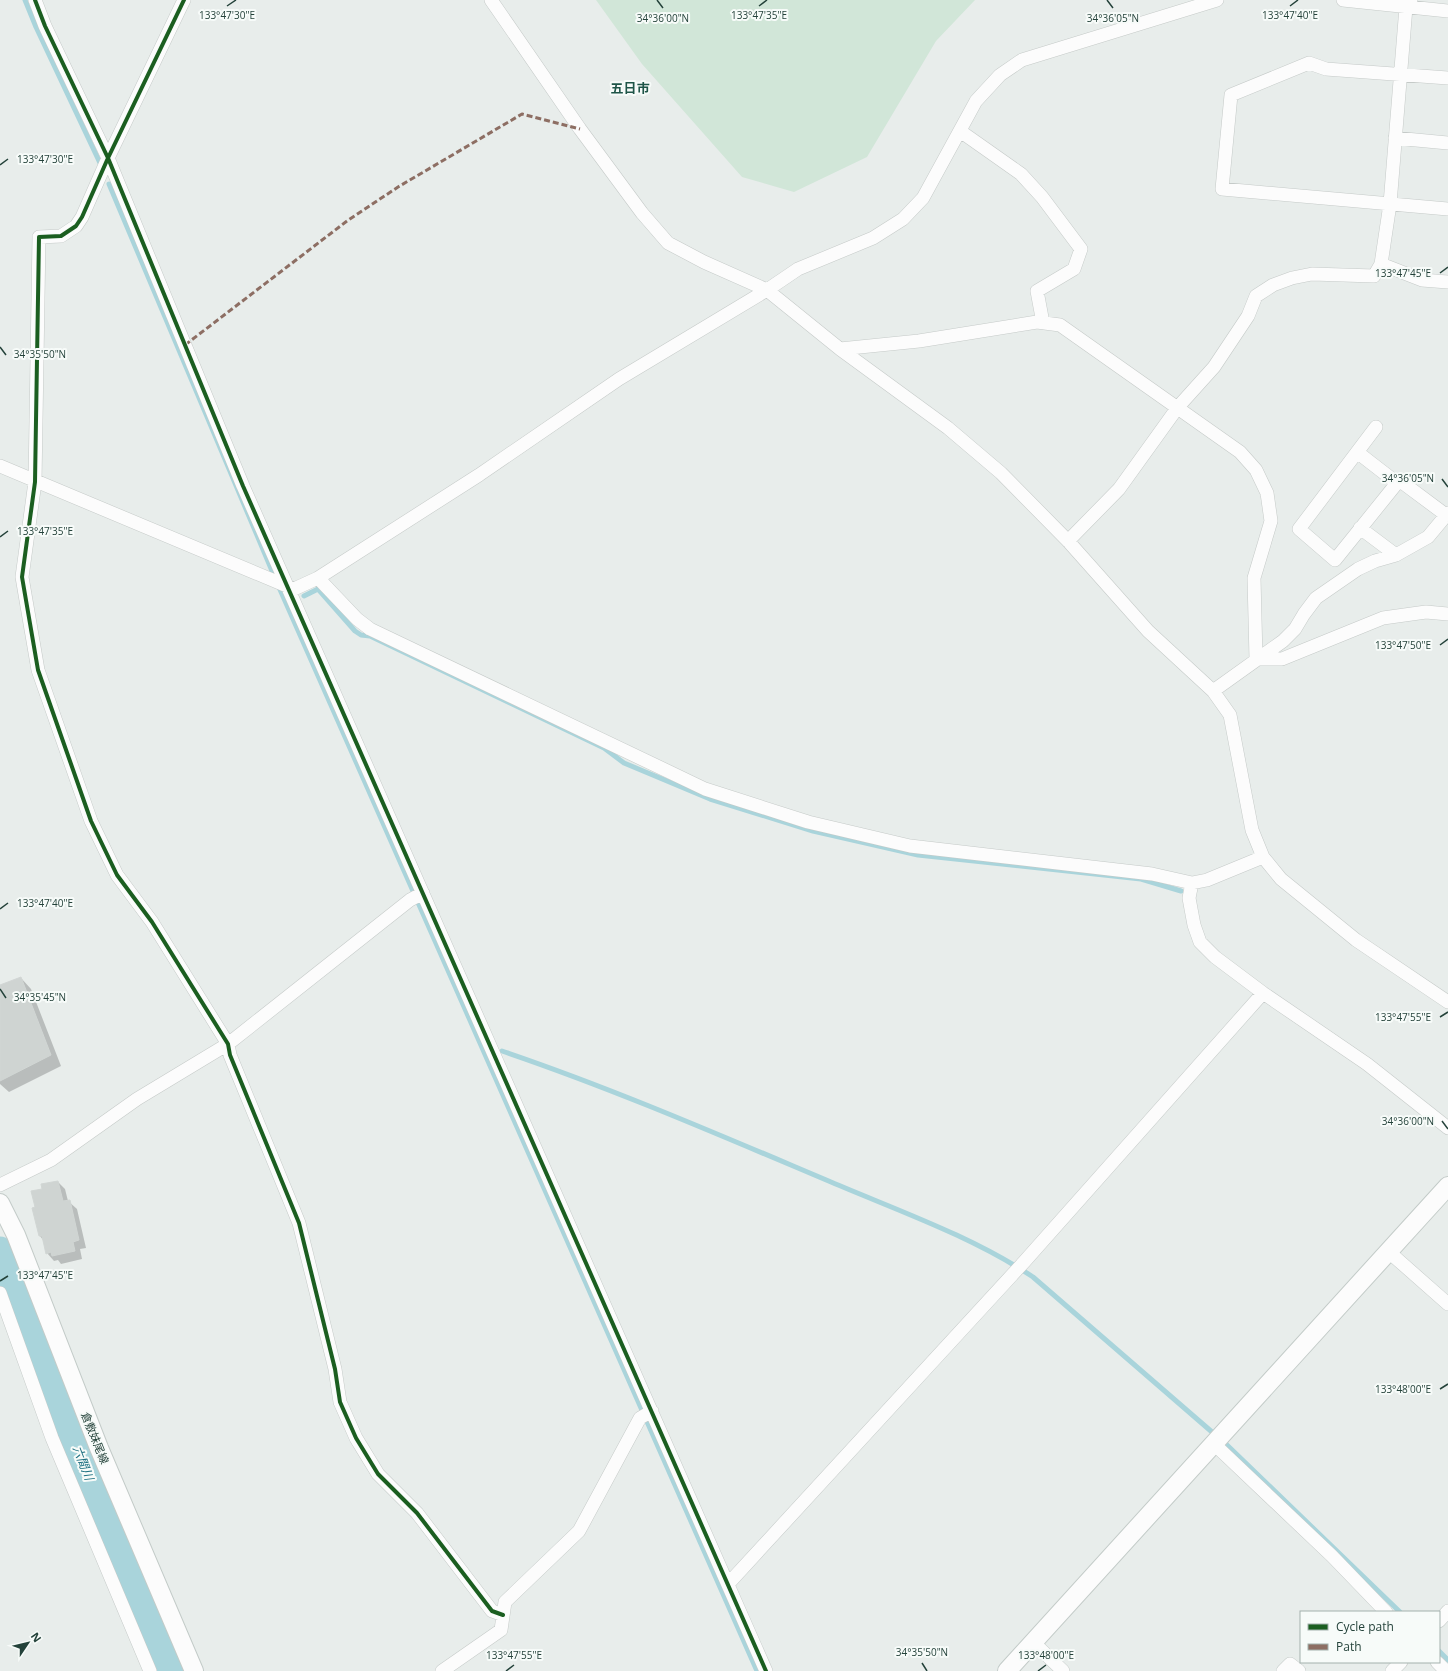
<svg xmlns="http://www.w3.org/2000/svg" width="1448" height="1671" font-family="'Open Sans','Noto Sans JP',sans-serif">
  <rect width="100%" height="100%" fill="#e8edeb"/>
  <path fill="#d1e6d8" d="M596 0H975L936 41 867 157 794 192 742 177 642 64Z"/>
  <path fill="#0003" d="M21 978 31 989 61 1066 9 1092 0 1084V986Z
    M58 1182 65 1189 68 1201 77 1209 86 1248 80 1249 82 1259 61 1264 58 1260 54 1261 47 1253 43 1240 40 1236 36 1208 43 1190Z"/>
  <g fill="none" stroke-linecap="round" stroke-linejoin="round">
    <path stroke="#a9d4db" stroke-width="5" d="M25 0 36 27 100 163
      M109 184 275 578
      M278 585 757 1671
      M304 596 318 589 355 631 361 635 370 636 604 748 624 763 710 799 813 831 918 855 1141 879 1181 891
      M502 1051C614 1089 722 1136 831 1182 899 1211 971 1236 1033 1277L1227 1445 1400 1612
      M1439 1651 1448 1660"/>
    <path stroke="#a9d4db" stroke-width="29" d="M0 1251 95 1493 173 1671"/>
  </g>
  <path fill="#cfd4d2" stroke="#d1d6d4" d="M21 977 51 1055 0 1081V985Z
    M58 1181 63 1201 70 1200 79 1240 73 1242 75 1251 52 1256 51 1252 46 1254 42 1236H39L32 1208 35 1207 31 1191 42 1189 41 1184Z"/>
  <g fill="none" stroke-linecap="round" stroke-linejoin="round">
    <g stroke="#c5cac8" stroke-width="14">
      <path id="street" d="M35 0 45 26 108 158 243 486 766 1671
        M184 0 108 158 82 217 76 226 61 236 39 237 35 482 22 577 38 670 91 821 117 875 152 922 228 1044 230 1055 299 1223 335 1369 340 1402 356 1438 378 1474 417 1513 492 1611 503 1615
        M491 0 580 129 642 213 668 243 704 262 767 290 840 349 948 428 1001 473 1068 541 1148 631 1213 691 1230 715 1252 830 1263 857 1281 879 1356 940 1448 1002
        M1343 0 1448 11
        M1448 78 1326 69 1309 63 1231 95 1222 189 1448 209
        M960 131 1021 174 1042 197 1081 249 1074 269 1037 291 1043 323
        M1395 138 1448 143
        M1381 264 1422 280 1448 282
        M840 349 919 341 1037 322 1060 325 1240 452 1256 470 1267 493 1271 521 1254 578 1256 659
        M1376 427 1299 529 1335 560 1397 483
        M1357 452 1397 483H1403L1446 515
        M0 466 294 589 318 578 479 475 619 379 767 290 798 269 873 238 903 219 923 198 976 101 1000 75 1022 60 1217 0
        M1360 528 1396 555
        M1068 541 1119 489 1178 407 1214 367 1248 316 1256 296 1273 285 1292 278 1312 274 1374 276 1381 264 1390 204 1406 7 1411 0
        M318 578 357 619 370 629 705 789 808 822 910 846 1152 874 1192 883 1207 880 1263 857
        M1256 659H1282L1383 618 1426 612 1448 614
        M1213 691 1283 641 1295 629 1304 614 1316 598 1358 569 1375 561 1396 555 1428 537 1448 513
        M1192 883 1189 898 1194 925 1200 942 1215 957 1263 993 1367 1064 1448 1128
        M0 1185 51 1160 137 1099 228 1044 410 900 423 893
        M1389 1252 1448 1304
        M0 1293 52 1438 150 1671
        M1213 1443 1332 1556 1386 1612
        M728 1584 1024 1262 1263 993
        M1439 1621 1448 1611
        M1033 1642 1063 1671
        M1437 1662 1446 1671
        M442 1671 501 1630 505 1602 579 1531 640 1418 652 1411
        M1283 1671 1290 1664 1299 1671
        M1392 1671 1401 1662"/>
    </g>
    <g stroke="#c3cbc8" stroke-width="20">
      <path id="secondary" d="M0 1203 16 1235 99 1448 194 1671
        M1007 1671 1448 1186"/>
    </g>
    <use href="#street" stroke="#fcfcfc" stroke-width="13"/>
    <use href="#secondary" stroke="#fcfcfc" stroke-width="18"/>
    <path stroke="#8d6e63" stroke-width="3" stroke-dasharray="6 3" stroke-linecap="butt" d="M185 345 347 221 398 187 522 114 580 129"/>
    <g stroke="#f7fbf9" stroke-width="6">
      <path id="cycleway" d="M35 0 45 26 108 158 243 486 766 1671
        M184 0 108 158 82 217 76 226 61 236 39 237 35 482 22 577 38 670 91 821 117 875 152 922 228 1044 230 1055 299 1223 335 1369 340 1402 356 1438 378 1474 417 1513 492 1611 503 1615"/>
    </g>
    <use href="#cycleway" stroke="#1b5e20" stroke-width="4"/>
  </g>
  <path fill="none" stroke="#24423a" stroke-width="1.5" d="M657 0 663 8M1107 0 1113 8M227 6 236 0M759 6 767 0M1290 6 1298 0M0 165 8 159M1440 273 1448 267M0 347 6 355M1442 479 1448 487M0 537 8 531M1440 645 1448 639M0 909 8 903M0 989 6 998M1440 1017 1448 1012M1442 1121 1448 1129M0 1281 8 1276M1440 1389 1448 1384M922 1663 927 1671M506 1671 514 1665M1038 1671 1046 1665"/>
  <g text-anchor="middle" stroke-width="4" stroke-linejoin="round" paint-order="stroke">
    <g font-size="11" fill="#24423a" stroke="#f7fbf9">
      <text transform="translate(95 1438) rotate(68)" y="4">倉敷妹尾線</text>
    </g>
    <g font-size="12" font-style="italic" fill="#1c6f80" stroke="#f7fbf9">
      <text transform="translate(83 1463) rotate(69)" y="4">六間川</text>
    </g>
    <g font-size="13" font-weight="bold" fill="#1f5548" stroke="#f7fbf9">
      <text x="630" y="93">五日市</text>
    </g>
  </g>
  <g font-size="10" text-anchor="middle" fill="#24423a" stroke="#f7fbf9" stroke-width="4" stroke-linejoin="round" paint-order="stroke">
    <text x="759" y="19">133°47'35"E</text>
    <text x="227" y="19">133°47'30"E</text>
    <text x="1290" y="19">133°47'40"E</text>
    <text x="663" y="22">34°36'00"N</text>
    <text x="1113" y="22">34°36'05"N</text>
    <text x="45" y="163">133°47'30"E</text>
    <text x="1403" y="277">133°47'45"E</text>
    <text x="40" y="358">34°35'50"N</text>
    <text x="1408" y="482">34°36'05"N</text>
    <text x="45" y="535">133°47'35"E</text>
    <text x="1403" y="649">133°47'50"E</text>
    <text x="45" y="907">133°47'40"E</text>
    <text x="40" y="1001">34°35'45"N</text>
    <text x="1403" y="1021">133°47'55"E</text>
    <text x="1408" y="1125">34°36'00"N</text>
    <text x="45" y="1279">133°47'45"E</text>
    <text x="1403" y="1393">133°48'00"E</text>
    <text x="922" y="1656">34°35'50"N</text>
    <text x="514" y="1659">133°47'55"E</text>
    <text x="1046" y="1659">133°48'00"E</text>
  </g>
  <rect x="1300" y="1611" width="140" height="52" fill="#f7fbf9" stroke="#a3b1ad"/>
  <rect x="1308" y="1624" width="20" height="6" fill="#1b5e20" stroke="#a3b1ad"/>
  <text x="1336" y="1631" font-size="12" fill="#24423a">Cycle path</text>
  <rect x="1308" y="1644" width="20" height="6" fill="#8d6e63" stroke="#a3b1ad"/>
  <text x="1336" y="1651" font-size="12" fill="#24423a">Path</text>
  <g transform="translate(28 1643) rotate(55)" stroke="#f7fbf9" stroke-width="3" paint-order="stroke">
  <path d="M0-3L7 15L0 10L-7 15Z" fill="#24423a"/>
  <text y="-6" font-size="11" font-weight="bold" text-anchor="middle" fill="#24423a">N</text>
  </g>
</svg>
